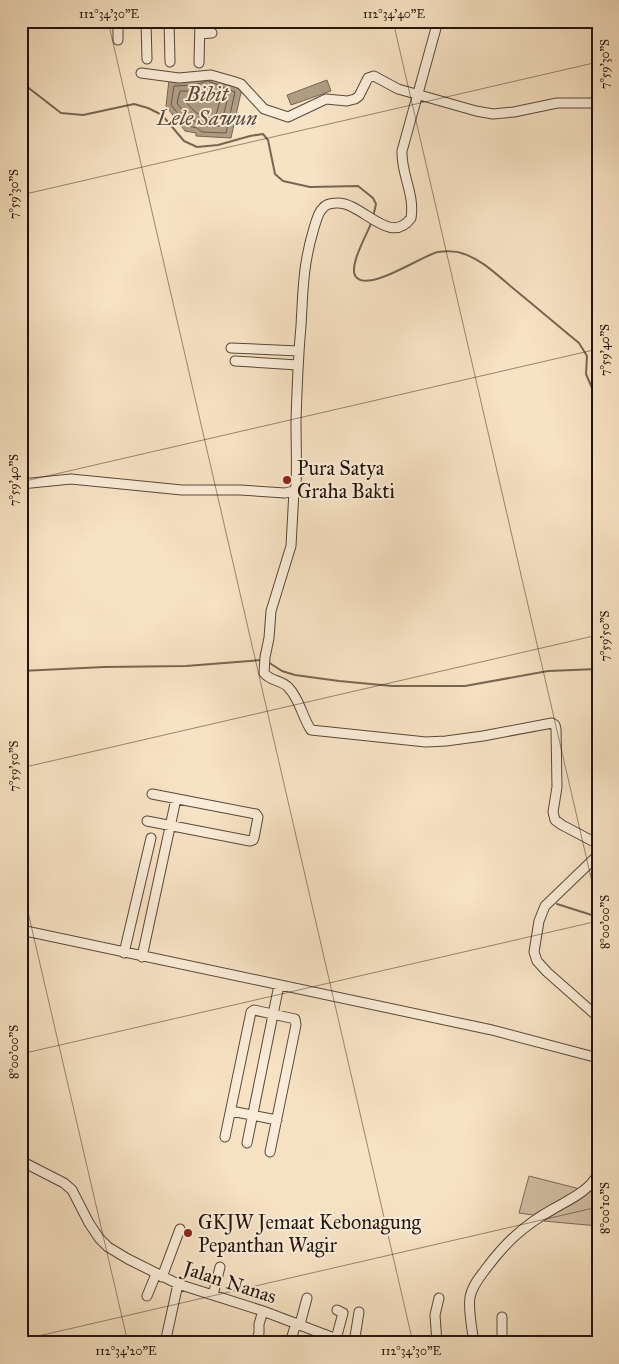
<svg xmlns="http://www.w3.org/2000/svg" width="619" height="1364" font-family="'IM FELL Great Primer',serif">
  <rect width="100%" height="100%" fill="#f7e2c3"/>
  <filter id="stains"><feTurbulence type="fractalNoise" baseFrequency=".004" numOctaves="4"/><feColorMatrix values="0 0 0 0 .2 0 0 0 0 .09 0 0 0 0 .02 0 0 0 .5 -.17"/></filter>
  <radialGradient id="worn" r=".72"><stop offset=".6" stop-color="#630" stop-opacity="0"/><stop offset="1" stop-color="#630" stop-opacity=".3"/></radialGradient>
  <path fill="#d3bfa4" stroke="#7b6a57" d="M529 1176 580 1189 533 1215 519 1213Z
    M589 1191 598 1193V1226L544 1221Z"/>
  <path fill="#af9c84" stroke="#776653" d="M208 76 242 88 231 138 196 136V133L185 131 166 106 169 80Z
    M327 80 331 91 291 105 287 95Z"/>
  <g fill="none" stroke-linecap="round" stroke-linejoin="round">
    <path stroke="#695847" stroke-width="1" d="M208 81 235 92 226 133 202 132 197 128 188 126 171 105 174 86 194 85Z
      M207 88 228 96 221 126C197 126 191 122 177 103L180 91H194Z
      M208 95 220 101 215 118C201 118 194 112 186 102L188 99Z"/>
    <path stroke="#776653" stroke-width="2" d="M21 82 61 113 83 115 134 104 148 108 162 115 184 141 197 147 218 145 250 136 263 134 268 140 275 174 283 181 310 187 358 186 373 198 376 204 373 217
      M583 99H593
      M372 221C368 233 346 269 357 278 371 291 423 255 438 252 445 251 456 251 461 253 482 259 498 276 514 289 536 307 557 325 579 343L587 356 586 374 592 388 598 389
      M268 662 282 671 295 675 339 681 392 686H465L548 671 598 669
      M21 671 104 667 186 666 261 660
      M557 904 598 917"/>
    <g stroke="#584838" stroke-width="11">
      <path id="minor" d="M118 21V40
        M146 21 147 59
        M169 21 170 62
        M200 34 212 33
        M199 63 200 21
        M141 73 179 78 211 75 232 81 241 84 264 109 288 117 326 99 347 101 355 99 359 96 368 78 374 76 398 89 416 94 476 111 493 114 514 112 557 103H598
        M231 348 299 351
        M235 361 298 365
        M21 484 71 479 182 490H240L285 493 294 491 296 486C297 465 296 443 296 421 297 389 298 358 301 326 303 290 303 264 314 228 316 222 318 212 323 208 326 204 332 203 337 203 362 202 390 247 411 218 415 194 401 174 402 151L438 21
        M294 491 291 546 271 611 269 638 265 657 264 673C270 681 281 680 288 687 300 699 302 717 311 730L426 742 446 741 483 736 552 723 555 725 556 729 557 787 553 812 555 820 562 825 598 844
        M147 821 250 841 253 840 254 838 258 817 256 814 152 794
        M598 855 545 906 539 921 534 952 537 961 547 972 598 1017
        M21 930 492 1030 598 1058
        M124 953 151 838
        M142 957 176 799
        M231 1111 277 1120
        M225 1137 251 1012 254 1010 295 1019 296 1025 270 1152
        M247 1143 279 985
        M21 1161 64 1183 72 1190 89 1223 99 1238 108 1247 128 1259 178 1284 263 1311 347 1343
        M162 1277 180 1229
        M213 1295 220 1267
        M147 1296 156 1274
        M300 1324 307 1298
        M336 1339 343 1313 337 1310
        M165 1343 178 1284
        M256 1343 259 1333V1324L263 1311
        M290 1343 296 1323
        M354 1343 359 1312
        M437 1343 435 1315 439 1298
        M474 1343C472 1328 468 1311 470 1297 472 1286 479 1278 485 1270 505 1243 523 1226 553 1209 569 1200 589 1191 598 1174
        M502 1343V1317"/>
    </g>
    <use href="#minor" stroke="#faecd8" stroke-width="9"/>
  </g>
  <path fill="none" stroke="#23150a" stroke-width="1" stroke-opacity="0.45" d="M108 21 413 1343M393 21 598 908M21 195 598 62M21 482 598 349M21 768 598 635M21 882 128 1343M21 1054 598 921M21 1340 598 1207"/>
  <g fill="#8f2418" stroke="#faecd8" stroke-width="2">
    <circle cx="287" cy="480" r="5"/>
    <circle cx="188" cy="1233" r="5"/>
  </g>
  <g text-anchor="middle" stroke-width="4" stroke-linejoin="round" paint-order="stroke">
    <g font-size="20" fill="#23150a" stroke="#faecd8" text-anchor="start">
      <text x="297" y="475">Pura Satya<tspan x="297" dy="23">Graha Bakti</tspan></text>
      <text x="198" y="1229">GKJW Jemaat Kebonagung<tspan x="198" dy="23">Pepanthan Wagir</tspan></text>
    </g>
    <g font-size="20" fill="#23150a" stroke="#faecd8">
      <text transform="translate(230 1282) rotate(18)" y="7">Jalan Nanas</text>
    </g>
    <g font-size="21" font-style="italic" fill="#5b4b3b" stroke="#faecd8">
      <text x="207" y="101">Bibit<tspan x="207" dy="24">Lele Sawun</tspan></text>
    </g>
  </g>
  <rect width="619" height="1364" fill="none" stroke="#f7e2c3" stroke-width="55"/>
  <rect x="28" y="28" width="564" height="1308" fill="none" stroke="#23150a" stroke-width="2"/>
  <g font-size="12" text-anchor="middle" fill="#23150a">
    <text x="109" y="18">112°34'30"E</text>
    <text x="394" y="18">112°34'40"E</text>
    <text transform="translate(605 64) rotate(-90)" y="4">7°59'30"S</text>
    <text transform="translate(14 194) rotate(-90)" y="4">7°59'30"S</text>
    <text transform="translate(605 350) rotate(-90)" y="4">7°59'40"S</text>
    <text transform="translate(14 480) rotate(-90)" y="4">7°59'40"S</text>
    <text transform="translate(605 636) rotate(-90)" y="4">7°59'50"S</text>
    <text transform="translate(14 766) rotate(-90)" y="4">7°59'50"S</text>
    <text transform="translate(605 922) rotate(-90)" y="4">8°00'00"S</text>
    <text transform="translate(14 1052) rotate(-90)" y="4">8°00'00"S</text>
    <text transform="translate(605 1208) rotate(-90)" y="4">8°00'10"S</text>
    <text x="126" y="1355">112°34'20"E</text>
    <text x="411" y="1355">112°34'30"E</text>
  </g>
  <rect width="100%" height="100%" filter="url(#stains)"/>
  <rect width="100%" height="100%" fill="url(#worn)"/>
</svg>
